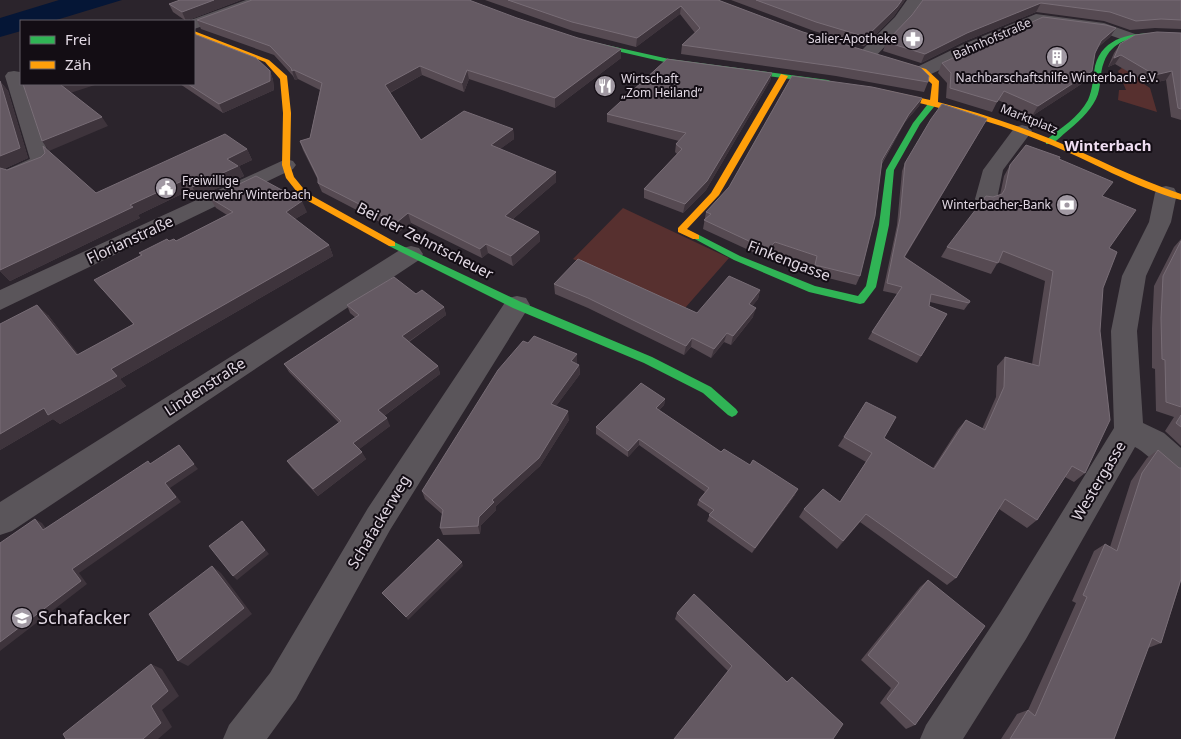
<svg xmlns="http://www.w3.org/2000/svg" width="1181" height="739" font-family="'Noto Sans',sans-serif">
  <rect width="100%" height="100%" fill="#2b242c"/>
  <path fill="#57302f" d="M1133 59 1140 64 1141 82 1150 88 1157 112 1118 100 1119 90H1126L1118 71Z
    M623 208 729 258 685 308 573 259Z"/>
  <path fill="#051636" d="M59 0H122L53 21H21V31L0 37V18Z"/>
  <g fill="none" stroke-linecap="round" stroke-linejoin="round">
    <path fill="#5a555a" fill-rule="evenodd" d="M246 0H268L265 3 200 27 194 29V21H188Z
      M907 0H923L907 23 875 57H863L861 53 863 49 895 17Z
      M1036 14 1104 23 1135 34 1137 37 1135 40 1129 42 1101 32 1038 24 929 75 923 76 917 75 914 71 917 67 964 44Z
      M14 71 20 72 21 84H25L51 162 48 166 22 177 15 179 8 177 5 173 8 169 30 159 5 76 8 72Z
      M1022 125 1029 127 1032 131 1003 170 997 199 994 204 986 206 978 204 975 199 983 170 1015 127Z
      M286 159 293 161 296 165 293 169 0 310V290Z
      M1166 186 1174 188 1177 193 1171 222 1146 276 1137 331 1143 423 1164 433 1181 448V481C1162 474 1152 456 1135 447L1026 639 963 739H920L926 725 1000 613 1114 428 1111 331 1122 276 1149 222 1155 193 1158 188Z
      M411 246 419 248 423 254 419 260 12 531 0 535V502L403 248Z
      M517 296 526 298 530 305 390 530 296 699 267 739H223L229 725 270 673 368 508 508 298Z"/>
    <path fill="#30b455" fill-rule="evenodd" d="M1159 33 1181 34V38C1154 36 1115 31 1104 62 1099 74 1102 87 1096 99 1089 113 1077 123 1065 133 1059 138 1054 145 1046 144V140C1061 128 1079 117 1088 100 1093 89 1093 77 1095 66 1103 36 1133 33 1159 33Z
      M584 40 669 59 828 80 832 82 828 84 669 63 582 43V41Z
      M931 100 938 102 920 124 894 170 889 225 876 287 864 303 860 304 809 292 734 260 691 237 693 235H699L740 256 815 286 858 296 866 286 879 225 886 170 913 123Z
      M392 241 521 302 652 357 711 387 736 409 738 412 736 415 732 417 728 415 703 393 644 363 513 308 389 246V242Z"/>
    <path fill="#ff9f0a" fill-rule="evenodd" d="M194 31 269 60 287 76 291 113 290 165 294 177 307 193 395 242V246H389L301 197 286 178 282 165 283 113 280 79 265 62 194 35Z
      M895 60 926 69 939 81 938 102C976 112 1014 124 1051 139 1094 157 1136 179 1181 194V200C1133 187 1090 160 1044 142 991 120 937 107 882 94L881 92 885 90 930 100 932 84 920 73 893 63V61Z
      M781 74 788 76 719 195 687 229 699 235V239H693L678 232V228L711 193Z"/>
  </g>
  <path fill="#564a52" d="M180 0H241L186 21 173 12 169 4Z
    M485 0H718L928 82 924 92 836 76 681 54 682 45 695 33 680 14 636 47 573 31Z
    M731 0H905L894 16 864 46 814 31Z
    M923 0H1181V29L1155 28 1130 30 1104 21 1036 12 963 42 921 63 883 51 886 42 912 15Z
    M197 20 621 58 555 108 469 79 464 92 422 75 390 93 421 140 513 129 514 139 500 149 556 182 513 219 539 232 540 241 513 266 488 253 482 258 411 223 399 232 322 192 318 183V180L303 150 300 141 310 138 320 90 298 79 295 80 293 76 274 55 201 29Z
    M1116 28 1110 37 1097 48 1086 81 1032 116 998 100 992 112 946 98 947 83 938 73 942 63Z
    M1181 33V120L1171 117 1166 80 1149 84 1115 64 1108 67 1114 53 1120 44Z
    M270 71 273 80 274 90 223 113 180 84H194Z
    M772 73 770 81 706 190 683 213 644 198V189L677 154 675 152 676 144 679 141 607 122V114Z
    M0 81 8 91 28 158 6 168 5 170 96 193 247 149 252 160 239 166 244 176 198 197 188 191 138 215 140 218 10 281 0 271Z
    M922 98 919 106 905 122 882 164 860 276 856 285 812 274 814 265 772 251 766 258 703 229 706 212Z
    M983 126 905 257 969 303 964 310 930 302 929 306 947 314 917 363 868 339 872 332 897 294 883 291 897 225 902 171 905 163Z
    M1059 159 1102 196 1109 248 1103 288 1085 473 1074 482 1065 477 1037 520 1027 528 999 509 956 578 947 585 860 522 837 549 799 517 804 509 840 502 866 462 838 446 844 437 884 438 933 468 958 429 966 420 982 429 996 397 997 366 1005 357 1032 364 1045 281 998 262 991 274 941 257 947 247 993 197 1000 195 1004 176 1010 165Z
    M210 198 307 212 295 219 329 245 333 256 120 379 126 386 60 424 53 419 0 450V324L48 315 78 355 133 324 94 280 141 255 139 253 169 241H176L227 215 216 208Z
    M1181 239V446L1165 431 1174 417 1156 411 1155 369 1152 368V328L1154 286 1174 247Z
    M554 284 697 313 760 290 758 299 752 306 753 317 731 345 724 342 711 358 691 347 684 355 588 308 555 294Z
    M416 294 444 307 446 315 409 342 438 366 440 374 384 416 390 426 359 449 366 459 318 496 292 468 287 461 339 423 289 372 284 364 356 318 350 313 347 305Z
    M577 364 579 365 580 374 556 406 569 420 540 466 496 506V510L481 525 480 534 443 535 440 528 442 514 425 499 422 491Z
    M665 399 664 405 659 410 721 452 795 495 752 553 707 521 710 514 697 505 699 500 705 492 639 445 628 457 596 434V427Z
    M1158 450 1179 468H1181V582V581L1161 643 1148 648 1114 739H1001L1017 714 1028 710 1076 603 1072 601 1094 551 1105 544 1110 547 1131 481 1147 458Z
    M928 580 915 725 906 729 880 703 891 688 861 660 920 587Z
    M677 613 786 682 792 677 843 724 728 671 675 619Z"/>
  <path fill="#3e343c" d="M214 0H241L186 21 182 12Z
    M902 0H905L894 16 864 46 866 37Z
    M1041 3 1036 12 963 42 921 63 925 54 967 33Z
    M681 6 680 14 636 47 637 38Z
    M1116 28 1110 37 1095 50 1101 41Z
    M621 49V58L555 108V98Z
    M1121 55 1115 64 1108 67 1114 58Z
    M420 66 422 75 387 94 385 85Z
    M294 70 298 79 295 80 292 71Z
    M467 70 469 79 464 92 462 83Z
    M270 71 273 80 274 90 223 113 219 104Z
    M1092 71 1086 81 1032 116 1038 106Z
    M1172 71 1166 80 1149 84 1155 75Z
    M772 73 770 81 706 190 683 213 685 204Z
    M0 81 8 91 28 158 6 168 3 173 0 170Z
    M64 84H94L95 85 67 94 61 85Z
    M922 98 919 106 905 122 878 169 882 160 909 114Z
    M102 117 108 126 49 151 42 141Z
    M987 119 983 126 900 264 904 257Z
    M513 129 514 139 492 155 491 145Z
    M247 149 252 160 239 166 244 176 198 197 192 187 227 159Z
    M556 172V182L506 225 505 216Z
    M182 181 188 191 138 215 140 218 10 281 0 271V270L130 205Z
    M302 201 307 212 290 222 286 212Z
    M408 213 411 223 399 232 396 223Z
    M539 232 540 241 513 266 511 256Z
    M775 242 772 251 766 258 768 250Z
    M486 244 488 253 482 258 480 249Z
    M329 245 333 256 120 379 126 386 60 424 53 419 0 450V434L111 369Z
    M760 290 758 299 746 314 749 304Z
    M37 305 48 315 87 365 77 355Z
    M444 307 446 315 405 344 402 336Z
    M756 308 753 317 731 345 733 336Z
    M727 333 724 342 711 358 714 349Z
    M692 338 691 347 684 355 686 346Z
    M577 354V364L571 361Z
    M579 365 580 374 551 413V404Z
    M438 366 440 374 381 418 378 410Z
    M665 399 664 405 655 414 656 408Z
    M568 411 569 420 540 466 496 506V510L481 525 480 534 478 526 479 517 492 500Z
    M387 418 390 426 357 451 353 443Z
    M639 439V445L628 457V451Z
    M179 445 198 469 170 488 181 502 79 573 87 584 0 651V642L72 569Z
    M362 452 366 459 318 496 313 489Z
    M798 489 795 495 752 553 755 548Z
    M866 514 860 522 837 549 843 541Z
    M35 519 42 523 50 534 43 530Z
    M242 521 269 554 237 580 233 576Z
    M462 562 463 566 408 620 406 617Z
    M212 566 221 573 252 614 188 666 178 661Z
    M151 664 162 669 179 696 162 710 172 727 158 739H143L151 706Z"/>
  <path fill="#645962" stroke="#786d76" d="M180 0H214L182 12 169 4Z
    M252 0H469L517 18 578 38 621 49 555 98 467 70 462 83 420 66 385 85 421 140 464 111 513 129 491 145 556 172 505 216 539 232 511 256 486 244 480 249 408 213 396 223 318 183V178L300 141 310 138 322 83 294 70 292 71 291 68 270 46 197 20Z
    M508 0H718L803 32 920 67 929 76 928 82 839 67 682 45 700 28 681 6 637 38 572 22Z
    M756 0H902L897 7 866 37 816 22Z
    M923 0H1181V20L1161 19 1136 21 1110 12 1041 3 967 33 925 54 886 42 912 15Z
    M1043 17 1106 25 1116 28 1101 41 1095 53 1092 71 1038 106 1004 91 997 102 950 88 951 73 942 63Z
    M1157 32 1181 33V109L1178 108 1172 71 1155 75 1121 55 1114 58 1120 44 1135 35Z
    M194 34 256 58 270 71V81L219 104 188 84H194Z
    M667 59 772 73 707 181 685 204 644 189 682 149 676 144 686 133 607 114Z
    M792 76 872 87 922 98 909 114 882 160 875 216 860 276 815 265 817 256 775 242 768 250 704 220 711 214 706 212 729 187Z
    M0 81 20 148 0 156Z
    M23 84H64L61 85 102 117 42 141Z
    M942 104 987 119 904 257 970 301 969 303 931 294 929 306 947 314 921 356 872 332 902 287 887 283 900 218 905 163 931 119Z
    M225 134 247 149 227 159 238 166 192 187 182 181 130 205 133 207 0 270V168L7 170 41 157 45 153 43 146 96 193Z
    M1026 145 1060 157 1059 159 1113 182 1102 196 1136 210 1109 248 1117 252 1103 288 1100 331 1110 420 1085 473 1072 466 1037 520 1005 499 956 578 866 514 843 541 804 509 823 489 840 502 872 453 844 437 866 402 896 417 884 438 934 469 966 420 985 430 1004 387 1005 357 1039 366 1053 271 1003 251 998 263 947 247 986 196 993 197 1002 194 1005 189 1010 165Z
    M256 176 302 201 286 212 329 245 111 369 117 376 48 415 44 408 0 434V324L37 305 77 355 134 324 94 280 142 255 139 253 167 239 169 241 174 239 176 241 233 212 210 198Z
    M1181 241V407L1166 402 1165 360 1162 359 1161 318 1163 276Z
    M578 259 697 313 729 276 760 290 749 304 756 308 733 336 727 333 714 349 692 338 686 346 588 298 554 284Z
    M394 277 416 294 422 290 444 307 402 336 438 366 378 410 387 418 353 443 362 452 313 489 287 461 341 421 284 364 359 315 347 305Z
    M534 336 577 354 571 361 579 365 551 404 568 411 539 458 492 500 494 502 479 517 478 526 440 528 443 510 422 491 498 370 523 341 528 343Z
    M641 383 665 399 656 408 721 452 724 449 750 465 753 460 798 489 755 548 709 515 714 510 699 500 709 488 639 439 628 451 596 427Z
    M1181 415V427L1176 423Z
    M179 445 194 464 165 483 176 497 72 569 81 581 0 642V543L35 519 43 530 148 461 150 464Z
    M1158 450 1179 468H1181V579L1161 643 1152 638 1114 739H1010L1028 710 1035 716 1087 597 1083 595 1105 544 1117 551 1142 473Z
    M242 521 265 550 233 576 209 546Z
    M438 539 462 562 406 617 382 593Z
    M212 566 244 608 178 661 149 614Z
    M928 580 985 626 915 725 887 699 899 683 868 655Z
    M694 594 787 682 792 677 843 724 833 739H674L732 666 677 613Z
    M151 664 168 691 151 706 161 723 143 739H66L63 734Z"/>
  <defs>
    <g id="pharmacy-disc" transform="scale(1.125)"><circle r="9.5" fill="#a199a3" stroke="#130d14"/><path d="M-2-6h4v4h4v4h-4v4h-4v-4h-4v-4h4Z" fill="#fff"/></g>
    <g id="building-disc" transform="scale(1.125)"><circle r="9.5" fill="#a199a3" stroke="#130d14"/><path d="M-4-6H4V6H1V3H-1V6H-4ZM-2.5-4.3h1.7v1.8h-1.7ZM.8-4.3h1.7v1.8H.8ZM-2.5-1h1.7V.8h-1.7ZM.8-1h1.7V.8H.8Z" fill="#fff"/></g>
    <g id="restaurant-disc" transform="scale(1.125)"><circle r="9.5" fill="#a199a3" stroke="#130d14"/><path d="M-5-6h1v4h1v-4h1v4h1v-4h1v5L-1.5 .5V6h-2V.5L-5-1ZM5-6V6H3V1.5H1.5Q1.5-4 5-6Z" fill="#fff"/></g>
    <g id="civic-disc" transform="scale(1.125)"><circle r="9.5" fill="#a199a3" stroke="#130d14"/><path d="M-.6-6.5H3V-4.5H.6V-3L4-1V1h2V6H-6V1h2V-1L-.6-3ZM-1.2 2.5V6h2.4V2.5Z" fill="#fff"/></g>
    <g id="bank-disc" transform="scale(1.125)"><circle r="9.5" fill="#a199a3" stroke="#130d14"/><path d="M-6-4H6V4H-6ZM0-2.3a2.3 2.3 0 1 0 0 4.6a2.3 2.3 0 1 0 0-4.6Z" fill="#fff"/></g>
    <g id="school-disc" transform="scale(1.125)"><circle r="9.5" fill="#a199a3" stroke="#130d14"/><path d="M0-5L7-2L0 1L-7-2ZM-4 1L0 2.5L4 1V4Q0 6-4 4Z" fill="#fff"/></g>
  </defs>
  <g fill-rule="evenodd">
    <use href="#pharmacy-disc" x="913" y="39"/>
    <use href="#building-disc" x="1057" y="57"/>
    <use href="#restaurant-disc" x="605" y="86"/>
    <use href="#civic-disc" x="166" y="188"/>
    <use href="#bank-disc" x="1067" y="205"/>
    <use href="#school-disc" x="22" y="618"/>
  </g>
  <g text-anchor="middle" stroke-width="4" stroke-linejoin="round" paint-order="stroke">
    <g font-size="12" fill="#e1d8e3" stroke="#130d14" text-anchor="end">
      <text x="897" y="43">Salier-Apotheke</text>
      <text x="1057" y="82" text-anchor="middle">Nachbarschaftshilfe Winterbach e.V.</text>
      <text x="621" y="83" text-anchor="start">Wirtschaft<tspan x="621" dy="14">„Zom Heiland“</tspan></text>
      <text x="182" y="185" text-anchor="start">Freiwillige<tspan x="182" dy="14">Feuerwehr Winterbach</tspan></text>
      <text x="1051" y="209">Winterbacher-Bank</text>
    </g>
    <g font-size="12" fill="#e1d8e3" stroke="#130d14">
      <text transform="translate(992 39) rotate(-24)" y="4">Bahnhofstraße</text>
      <text transform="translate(1029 119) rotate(22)" y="4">Marktplatz</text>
    </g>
    <g font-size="15" font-weight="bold" fill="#efddf1" stroke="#130d14">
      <text x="1108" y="151">Winterbach</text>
    </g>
    <g font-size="15" fill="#e1d8e3" stroke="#130d14">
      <text transform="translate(130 240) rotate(-25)" y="5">Florianstraße</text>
      <text transform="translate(425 241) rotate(27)" y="5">Bei der Zehntscheuer</text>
      <text transform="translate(789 261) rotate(21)" y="5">Finkengasse</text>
      <text transform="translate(205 387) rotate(-33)" y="5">Lindenstraße</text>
      <text transform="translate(1099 481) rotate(-59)" y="5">Westergasse</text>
      <text transform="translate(379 522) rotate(-59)" y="5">Schafackerweg</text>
    </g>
    <g font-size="18" fill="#e1d8e3" stroke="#130d14" text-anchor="start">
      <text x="38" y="624">Schafacker</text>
    </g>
  </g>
  <rect x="20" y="20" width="175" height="65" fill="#130d14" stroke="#655e67"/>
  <rect x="30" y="36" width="25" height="8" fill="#30b455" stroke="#655e67"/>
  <text x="65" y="45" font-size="15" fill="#e1d8e3">Frei</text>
  <rect x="30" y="61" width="25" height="8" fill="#ff9f0a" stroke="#655e67"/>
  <text x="65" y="70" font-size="15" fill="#e1d8e3">Zäh</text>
</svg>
